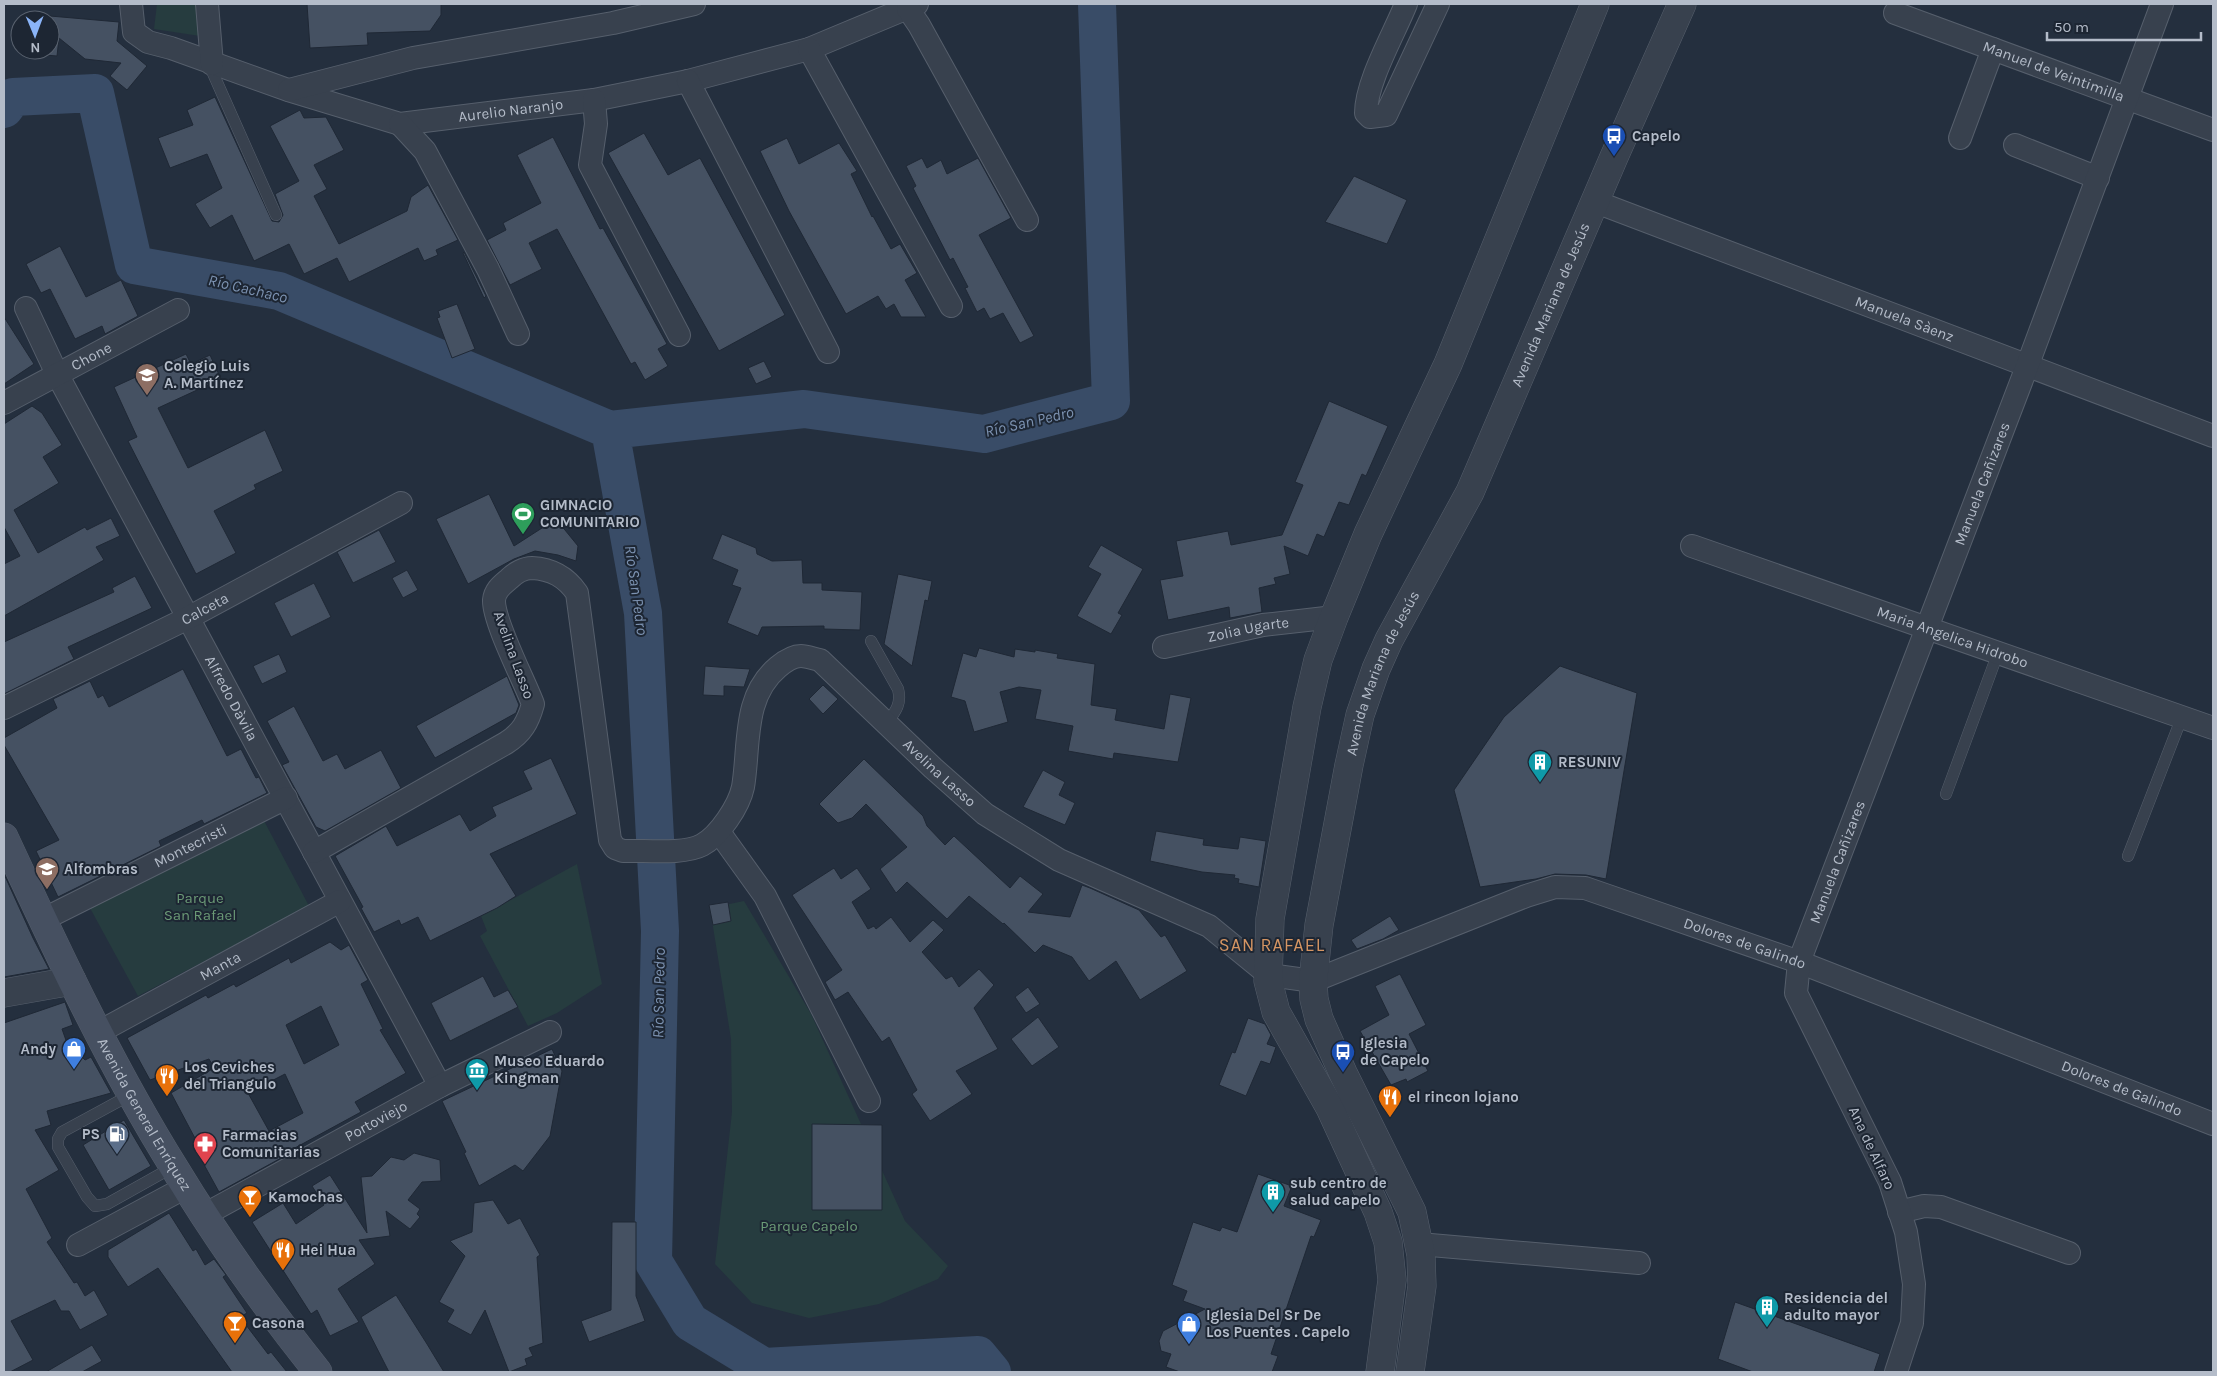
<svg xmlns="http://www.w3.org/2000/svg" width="2217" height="1376" font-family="Karla,sans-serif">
  <rect width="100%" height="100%" fill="#242f3e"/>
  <path fill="#263c3f" d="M157 4H205L200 36 154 29Z
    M262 817 309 906 138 996 90 908Z
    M577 864 602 984 557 1013 528 1026 480 936 487 931 481 916Z
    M744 901 811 1014 905 1221 948 1266 938 1279 879 1304 809 1318 752 1303 715 1264 732 1112 731 1039 710 908Z"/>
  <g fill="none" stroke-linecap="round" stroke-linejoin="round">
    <path stroke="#394c67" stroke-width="38" d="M4 109 13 97 95 93 134 265 279 291 610 430
      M992 1372 978 1355 764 1367 690 1322 653 1261 660 931 643 613 610 430 804 409 984 434 1111 401 1097 4"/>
  </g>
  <path fill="#455162" stroke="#1f2835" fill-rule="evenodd" d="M307 4H441V15L430 31 367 33 368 45 310 48Z
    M27 14 119 22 117 41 147 66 127 90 110 76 121 63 85 59 59 38 57 56 21 53V50H50V20H29L30 16Z
    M215 97 272 221 279 222 283 215 275 194 299 181 270 126 300 110 304 118 326 117 344 150 314 165 327 189 314 196 339 244 407 211 411 197 428 185 458 240 436 250 438 255 424 261 418 248 349 282 337 258 304 274 289 244 254 261 232 215 210 228 195 204 222 188 207 154 170 168 158 138 193 125 187 110Z
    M644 133 668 175 700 158 785 315 719 351 608 153Z
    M553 137 600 229 603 228 667 344 658 349 668 366 645 380 635 362 631 364 557 229 529 243 542 269 510 285 487 240 506 230 503 223 541 203 517 155Z
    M787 138 799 164 839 143 857 171 851 174 872 217 873 216 891 249 900 244 917 273 905 280 926 317H901L894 304 886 309 878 296 846 314 789 211 760 151Z
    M922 158 927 168 941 160 947 174 978 158 1011 218 979 235 1034 336 1020 343 1003 313 990 319 984 308 977 312 965 288 968 287 953 258 950 260 913 188 916 186 906 166Z
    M1354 176 1407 200 1387 244 1325 222Z
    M60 246 86 297 121 280 138 316 105 334 102 326 75 339 50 289 41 293 26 264Z
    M464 252 486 296 484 298 463 253Z
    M457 304 475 349 452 358 437 318 440 317 438 311Z
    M4 317 34 364 4 384Z
    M186 354 191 364 210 355 221 379 158 408 188 468 265 430 283 471 254 485 256 489 214 511 236 553 196 574 128 441 137 437 114 387Z
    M764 361 772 377 756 384 748 368Z
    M1329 401 1388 426 1366 476 1362 474 1349 505 1339 502 1324 537 1317 534 1308 556 1284 546 1290 574 1274 578 1276 584 1259 588 1262 612 1230 618 1229 607 1168 620 1160 580 1183 576 1176 541 1228 531 1231 545 1282 535 1303 485 1295 482Z
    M32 406 42 413 62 445 43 457 59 483 14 510 38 553 85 527 87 530 111 518 120 536 96 547 104 560 4 616V564L20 556 4 527V424Z
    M489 494 514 546 556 519 578 546 576 561 558 555 535 551 514 559 468 584 436 519Z
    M379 530 396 562 353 583 337 552Z
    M722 534 756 548 757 554 772 561 802 560 803 583H822V590L862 592 860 630 824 629V626L762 627 758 636 727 623 741 588 732 585 738 570 712 559Z
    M1101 545 1143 569 1118 613 1122 615 1111 634 1077 616 1101 574 1088 567Z
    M407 570 418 590 403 598 392 578Z
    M898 574 932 581 928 601 925 600 912 666 884 644Z
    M135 576 152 608 68 647 74 659 4 694V642L114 592 112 588Z
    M314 583 331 617 291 637 274 603Z
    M979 648 1014 657 1015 649 1035 652V650L1058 654 1057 658 1095 664 1091 705 1117 709 1115 720 1164 729 1170 694 1191 698 1178 762 1114 753 1113 759 1068 751 1073 726 1035 719 1041 690 1019 687 1000 692 1008 722 974 732 965 701 951 697 963 653 976 657Z
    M279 654 287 672 262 684 253 666Z
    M705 666 718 667 750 669 744 687 724 686V696L703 695Z
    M1560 666 1637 693 1606 879 1586 875 1555 874 1536 879 1480 887 1454 790 1504 717Z
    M183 669 227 756 241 749 256 778 259 777 267 793 204 824 202 820 159 841 161 846 58 897 36 851 59 840 4 745V738L57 708 53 699 90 681 98 698 103 695 109 707Z
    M507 676 519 705 516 713 435 758 416 726Z
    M823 685 838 699 823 714 809 699Z
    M294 706 323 761 337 754 345 769 381 750 401 788 325 831 316 827 282 765 289 762 267 721Z
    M551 758 577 814 490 854 516 896 497 908 430 941 418 917 401 925 399 920 374 932 361 908 363 907 335 856 386 826 397 846 460 814 470 831 496 816 492 807 532 789 523 771Z
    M864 759 923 816 927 826 945 845 954 836 1010 888 1020 876 1043 894 1028 912 1070 917 1082 885 1090 888 1139 910 1161 937 1165 935 1187 971 1140 1000 1116 961 1089 981 1072 957 1043 945 1035 953 1004 923 1003 924 969 896 947 919 907 882 896 893 880 869 907 847 866 804 852 818 838 823 819 804Z
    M1043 770 1065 782 1059 795 1075 803 1065 825 1023 807Z
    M1156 831 1204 839 1203 845 1238 849 1240 837 1266 841 1259 887 1238 883 1239 879 1234 878 1235 875 1202 872 1150 861Z
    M834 868 841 879 857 868 871 889 852 902 868 929 874 926 876 929 891 917 910 942 933 920 944 930 922 952 946 979 952 976 959 987 979 969 994 985 974 1008 998 1049 956 1071 972 1094 930 1121 912 1094 917 1090 889 1037 882 1042 848 992 835 1000 825 982 842 970 792 895Z
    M4 874 33 938 49 969 4 977Z
    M728 902 731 921 713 925 709 905Z
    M1390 916 1399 930 1383 939 1357 949 1351 940Z
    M330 942 341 950 349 945 368 980 361 984 383 1029 380 1030 406 1073 355 1102 361 1112 282 1155 283 1157 219 1192 202 1161 206 1159 171 1093 214 1068 209 1059 150 1080 127 1038 206 995 208 998 234 984 236 987 289 958 291 963ZM321 1006 339 1045 304 1064 286 1025ZM285 1074 303 1113 269 1131 248 1093Z
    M1400 974 1426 1025 1409 1034 1428 1071 1407 1082 1406 1079 1391 1085 1360 1031 1389 1015 1375 986Z
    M483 976 494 997 508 990 518 1007 450 1041 431 1003Z
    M1028 987 1040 1004 1026 1013 1015 997Z
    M65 1002 73 1025 62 1029 73 1060 82 1057 85 1060 91 1057 111 1093 47 1111 51 1125 35 1130 59 1170 26 1189 52 1238 47 1242 74 1283 77 1282 85 1296 94 1290 108 1315 80 1330 69 1311H61L55 1300 11 1321 33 1360 10 1372H4V1023Z
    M1038 1017 1059 1047 1032 1066 1011 1039Z
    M1248 1018 1265 1024 1271 1035 1267 1044 1276 1047 1270 1064 1261 1061 1246 1096 1219 1085 1232 1052 1235 1053Z
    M552 1049 562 1071 550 1136 523 1171 515 1165 479 1186 464 1153 466 1152 442 1101Z
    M124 1120 151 1166 109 1190 83 1145Z
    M812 1124 882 1125V1210H812Z
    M414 1153 440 1160 441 1181 422 1182 408 1200 420 1209 417 1214 420 1217 410 1229 386 1211 390 1236 359 1240 375 1264 338 1289 359 1322 330 1336 317 1310 311 1314 252 1222 283 1203 296 1224 324 1205 312 1186 330 1175 367 1233 361 1177 372 1176 391 1157 404 1160Z
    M1258 1174 1292 1186 1284 1206 1321 1220 1314 1237 1311 1236 1271 1354 1278 1356 1272 1372H1180L1166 1367 1171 1354 1161 1351 1159 1341 1163 1331 1205 1309 1183 1301 1187 1291 1172 1285 1193 1222 1220 1231 1222 1227 1237 1232Z
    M493 1200 508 1224 520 1218 540 1255 537 1257 543 1343 529 1348 533 1356 525 1359 527 1365 509 1372 485 1310 471 1335 447 1322 454 1310 439 1302 465 1256 450 1241 472 1232 474 1203Z
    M169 1213 193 1251 196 1249 205 1265 214 1259 226 1275 223 1277 247 1313 240 1317 268 1354 271 1352 287 1372H232L158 1268 128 1287 108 1257V1250Z
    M612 1222H636V1296L645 1321 589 1342 581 1321 611 1310Z
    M396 1295 427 1344 444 1372H389L361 1317Z
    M1735 1302 1880 1354 1874 1372H1753L1718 1359Z
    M92 1345 102 1361 82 1372H46Z"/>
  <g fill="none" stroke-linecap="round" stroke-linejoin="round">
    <g stroke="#565f6c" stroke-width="12">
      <path id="service" d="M208 62 276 215
        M871 641 898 689C902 704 895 712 887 723
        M1946 794 1998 653
        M2128 856 2182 717
        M132 1094 62 1132 58 1139V1147L87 1197 95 1206 107 1204 173 1167"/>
    </g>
    <g stroke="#565f6c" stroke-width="24">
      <g id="minor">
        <path id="s1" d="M131 4 134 32 148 42 171 48 288 90 400 124 594 100 688 81 809 49 917 4"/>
        <path d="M207 4 212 64"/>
        <path d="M1406 4C1394 34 1366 82 1366 113L1370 117 1386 115 1438 4"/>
        <path d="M908 9 919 25 1027 220"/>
        <path id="s2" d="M1895 13 2213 130"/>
        <path d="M809 49 951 306"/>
        <path d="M688 81 828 352"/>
        <path d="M289 90 413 58 613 23 694 4"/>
        <path d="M594 100 596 124 590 165 679 335"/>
        <path d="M400 124 425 151 488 269 518 334"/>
        <path d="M1960 138 1993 49"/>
        <path d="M2015 145 2098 178"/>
        <path id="s3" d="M1596 202 2213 436"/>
        <path id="s4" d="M26 308 57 374 440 1086"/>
        <path id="s5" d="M4 403 178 310"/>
        <path id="s6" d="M1692 546 2213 728"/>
        <path id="s7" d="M1164 647 1263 625 1334 617"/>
        <path id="s8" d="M4 708 188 618 401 503"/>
        <path d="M719 832 765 896 869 1101"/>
        <path id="s9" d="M314 852 506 743C522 733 528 722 533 704 524 680 493 621 494 600 495 590 502 585 509 579 515 573 524 568 532 568 552 569 566 577 577 593L610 840 615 848 623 851C644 850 683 855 702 845 719 836 739 806 743 787 750 746 742 697 778 667 784 662 793 656 801 656 807 656 814 659 820 660L933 768 985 814 1059 860 1209 926 1269 975 1313 981 1526 896 1555 887 1585 888 1799 962 2213 1124"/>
        <path id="s10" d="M42 920 286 798"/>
        <path id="s11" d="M99 1032 340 901"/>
        <path d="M1899 1212 1924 1206 1941 1207 2069 1253"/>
        <path id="s12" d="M204 1215 440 1086 550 1032"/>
        <path d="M1419 1244 1639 1263"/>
        <path d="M78 1245 186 1187"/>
        <path id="s13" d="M1896 1372 1912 1323 1914 1284 1906 1232 1890 1182 1796 993 1799 962 2028 364 2162 4"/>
      </g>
    </g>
    <g stroke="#565f6c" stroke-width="29">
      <g id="tertiary">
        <path d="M4 993 72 981"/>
        <path d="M1380 1372 1392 1280 1388 1242 1378 1212 1330 1108 1276 1012 1268 981 1270 919 1307 707 1318 660 1334 617 1368 534 1448 364 1595 4"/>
        <path id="s14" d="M1410 1372 1422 1286 1421 1255 1412 1212 1343 1073 1319 1019 1314 999 1313 981 1319 925 1349 765 1360 715 1376 669 1389 640 1470 492 1614 157 1682 4"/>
      </g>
    </g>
    <g stroke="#565f6c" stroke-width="29">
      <g id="secondary">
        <path id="s15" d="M4 837C56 949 109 1063 175 1169 218 1240 266 1307 318 1372"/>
      </g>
    </g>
    <use href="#service" stroke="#38414e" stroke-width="11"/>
    <use href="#minor" stroke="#38414e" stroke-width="22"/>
    <use href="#tertiary" stroke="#38414e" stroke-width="28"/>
    <use href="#secondary" stroke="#465061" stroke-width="28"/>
  </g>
  <defs>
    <g id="bus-pin" transform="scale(1.25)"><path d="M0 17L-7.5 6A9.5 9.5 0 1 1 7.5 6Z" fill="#1a4fb4" stroke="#1d2633"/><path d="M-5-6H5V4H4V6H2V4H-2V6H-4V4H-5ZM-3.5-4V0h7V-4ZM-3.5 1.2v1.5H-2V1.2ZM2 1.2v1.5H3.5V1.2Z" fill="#fff"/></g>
    <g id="school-pin" transform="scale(1.25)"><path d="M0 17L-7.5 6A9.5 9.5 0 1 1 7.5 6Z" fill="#8d6e63" stroke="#1d2633"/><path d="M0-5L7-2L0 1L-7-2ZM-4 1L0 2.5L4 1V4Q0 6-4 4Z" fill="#fff"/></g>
    <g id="stadium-pin" transform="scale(1.25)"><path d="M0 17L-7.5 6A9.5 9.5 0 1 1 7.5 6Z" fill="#2e9e5b" stroke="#1d2633"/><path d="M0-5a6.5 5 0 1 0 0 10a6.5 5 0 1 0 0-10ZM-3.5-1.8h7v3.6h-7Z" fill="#fff"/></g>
    <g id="building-pin" transform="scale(1.25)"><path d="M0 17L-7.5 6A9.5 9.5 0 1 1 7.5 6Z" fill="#0f9aa8" stroke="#1d2633"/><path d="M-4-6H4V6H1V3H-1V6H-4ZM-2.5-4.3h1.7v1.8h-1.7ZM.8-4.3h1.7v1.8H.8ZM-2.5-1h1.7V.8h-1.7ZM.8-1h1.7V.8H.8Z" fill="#fff"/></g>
    <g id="shop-pin" transform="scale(1.25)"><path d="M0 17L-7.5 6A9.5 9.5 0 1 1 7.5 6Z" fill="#3f7fe0" stroke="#1d2633"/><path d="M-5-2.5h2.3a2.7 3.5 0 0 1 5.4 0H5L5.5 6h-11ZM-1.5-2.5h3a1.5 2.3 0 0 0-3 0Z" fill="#fff"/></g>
    <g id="museum-pin" transform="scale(1.25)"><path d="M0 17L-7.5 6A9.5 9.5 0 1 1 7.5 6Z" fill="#0f9aa8" stroke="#1d2633"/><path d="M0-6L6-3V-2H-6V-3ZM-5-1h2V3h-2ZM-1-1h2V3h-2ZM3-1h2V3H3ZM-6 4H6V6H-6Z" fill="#fff"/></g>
    <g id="restaurant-pin" transform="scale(1.25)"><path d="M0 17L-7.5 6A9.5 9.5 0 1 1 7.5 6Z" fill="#e8710a" stroke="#1d2633"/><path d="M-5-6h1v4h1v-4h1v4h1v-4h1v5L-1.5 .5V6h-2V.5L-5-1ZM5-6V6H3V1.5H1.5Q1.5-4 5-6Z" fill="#fff"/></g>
    <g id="fuel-pin" transform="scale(1.25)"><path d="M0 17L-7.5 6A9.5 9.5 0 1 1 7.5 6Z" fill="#5c6f8a" stroke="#1d2633"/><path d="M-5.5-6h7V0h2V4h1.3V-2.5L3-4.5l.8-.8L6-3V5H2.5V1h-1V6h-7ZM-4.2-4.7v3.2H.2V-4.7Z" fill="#fff"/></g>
    <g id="pharmacy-pin" transform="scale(1.25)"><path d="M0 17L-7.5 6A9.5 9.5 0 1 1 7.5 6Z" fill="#e0444e" stroke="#1d2633"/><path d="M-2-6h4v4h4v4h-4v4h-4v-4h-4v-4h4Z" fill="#fff"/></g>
    <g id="bar-pin" transform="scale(1.25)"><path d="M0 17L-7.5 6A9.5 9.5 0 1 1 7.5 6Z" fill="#e8710a" stroke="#1d2633"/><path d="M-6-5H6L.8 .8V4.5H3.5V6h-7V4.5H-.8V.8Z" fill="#fff"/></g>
  </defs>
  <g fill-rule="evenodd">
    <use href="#bus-pin" x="1614" y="136"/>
    <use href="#school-pin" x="147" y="375"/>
    <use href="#stadium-pin" x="523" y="514"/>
    <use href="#building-pin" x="1540" y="762"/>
    <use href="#school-pin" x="47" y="869"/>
    <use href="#shop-pin" x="74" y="1049"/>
    <use href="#bus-pin" x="1343" y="1052"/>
    <use href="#museum-pin" x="477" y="1070"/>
    <use href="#restaurant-pin" x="167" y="1076"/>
    <use href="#restaurant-pin" x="1390" y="1097"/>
    <use href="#fuel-pin" x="117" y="1134"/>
    <use href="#pharmacy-pin" x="205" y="1144"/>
    <use href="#building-pin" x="1273" y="1192"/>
    <use href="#bar-pin" x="250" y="1197"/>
    <use href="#restaurant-pin" x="283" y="1250"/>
    <use href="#building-pin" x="1767" y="1307"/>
    <use href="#bar-pin" x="235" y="1323"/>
    <use href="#shop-pin" x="1189" y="1324"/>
  </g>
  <g text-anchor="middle" stroke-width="4" stroke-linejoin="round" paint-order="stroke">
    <g font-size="15" fill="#b4bcc9" stroke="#1d2633">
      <text dy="5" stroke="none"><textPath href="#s2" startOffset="169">Manuel de Veintimilla</textPath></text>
      <text dy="5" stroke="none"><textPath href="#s1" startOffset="422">Aurelio Naranjo</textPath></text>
      <text dy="5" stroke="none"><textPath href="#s14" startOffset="1138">Avenida Mariana de Jesús</textPath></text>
      <text dy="5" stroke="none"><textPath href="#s3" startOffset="330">Manuela Sàenz</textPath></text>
      <text dy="5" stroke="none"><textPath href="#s5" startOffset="99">Chone</textPath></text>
      <text dy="5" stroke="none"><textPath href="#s13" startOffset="950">Manuela Cañizares</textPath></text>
      <text dy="5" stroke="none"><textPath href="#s8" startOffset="224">Calceta</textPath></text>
      <text dy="5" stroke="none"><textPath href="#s7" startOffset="86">ZoIia Ugarte</textPath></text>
      <text dy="5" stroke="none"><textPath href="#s6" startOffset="276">Maria Angelica Hidrobo</textPath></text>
      <text transform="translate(514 655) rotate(70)" y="5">Avelina Lasso</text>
      <text dy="5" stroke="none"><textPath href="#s14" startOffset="732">Avenida Mariana de Jesús</textPath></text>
      <text dy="5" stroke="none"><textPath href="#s4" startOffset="441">Alfredo Dàvila</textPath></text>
      <text dy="5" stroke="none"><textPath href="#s9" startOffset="1245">Avelina Lasso</textPath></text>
      <text dy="5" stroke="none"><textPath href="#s10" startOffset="166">Montecristi</textPath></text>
      <text dy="5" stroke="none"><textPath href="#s13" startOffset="545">Manuela Cañizares</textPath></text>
      <text dy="5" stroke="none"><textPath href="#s9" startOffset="2138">Dolores de Galindo</textPath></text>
      <text dy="5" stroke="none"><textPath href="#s11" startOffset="138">Manta</textPath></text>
      <text dy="5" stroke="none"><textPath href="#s9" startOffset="2542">Dolores de Galindo</textPath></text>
      <text dy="5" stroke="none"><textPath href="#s15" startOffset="311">Avenida General Enríquez</textPath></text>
      <text dy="5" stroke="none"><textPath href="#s12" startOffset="196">Portoviejo</textPath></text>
      <text transform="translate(1872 1148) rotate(65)" y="5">Ana de Alfaro</text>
    </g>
    <g font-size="15" font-weight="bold" fill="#b4bcc9" stroke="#1d2633" text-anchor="start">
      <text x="1632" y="141">Capelo</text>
      <text x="164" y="371">Colegio Luis<tspan x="164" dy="17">A. Martínez</tspan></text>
      <text x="540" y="510">GIMNACIO<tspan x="540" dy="17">COMUNITARIO</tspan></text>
      <text x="1558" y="767">RESUNIV</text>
      <text x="64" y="874">Alfombras</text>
      <text x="1360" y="1048">Iglesia<tspan x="1360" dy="17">de Capelo</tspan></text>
      <text x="56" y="1054" text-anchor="end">Andy</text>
      <text x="494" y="1066">Museo Eduardo<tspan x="494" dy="17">Kingman</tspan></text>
      <text x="184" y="1072">Los Ceviches<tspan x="184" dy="17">del Triangulo</tspan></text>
      <text x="1408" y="1102">el rincon lojano</text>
      <text x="100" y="1139" text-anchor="end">PS</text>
      <text x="222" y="1140">Farmacias<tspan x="222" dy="17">Comunitarias</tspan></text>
      <text x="1290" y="1188">sub centro de<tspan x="1290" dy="17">salud capelo</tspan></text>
      <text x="268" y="1202">Kamochas</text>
      <text x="300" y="1255">Hei Hua</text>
      <text x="1784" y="1303">Residencia del<tspan x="1784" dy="17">adulto mayor</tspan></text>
      <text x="1206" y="1320">Iglesia Del Sr De<tspan x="1206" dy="17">Los Puentes . Capelo</tspan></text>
      <text x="252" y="1328">Casona</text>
    </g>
    <g font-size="15" fill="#6b9a76" stroke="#1d2633">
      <text x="200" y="903">Parque<tspan x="200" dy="17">San Rafael</tspan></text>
      <text x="809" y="1231">Parque Capelo</text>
    </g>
    <g font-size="16" font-style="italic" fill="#7c92b1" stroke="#1d2633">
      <text transform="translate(248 288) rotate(13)" y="6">Río Cachaco</text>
      <text transform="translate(1029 421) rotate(-13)" y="6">Río San Pedro</text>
      <text transform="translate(637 590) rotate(82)" y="6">Río San Pedro</text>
      <text transform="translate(658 993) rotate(-89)" y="6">Río San Pedro</text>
    </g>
    <g font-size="18" letter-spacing="1" fill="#d59563" stroke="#1d2633">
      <text x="1272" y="951">SAN RAFAEL</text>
    </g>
  </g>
  <rect width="2217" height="1376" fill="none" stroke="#b4bcc9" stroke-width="10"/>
  <g transform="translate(35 35) rotate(179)"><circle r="24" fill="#1d2633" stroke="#59626f"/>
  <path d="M0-4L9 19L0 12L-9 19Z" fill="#8ab4f8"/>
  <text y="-8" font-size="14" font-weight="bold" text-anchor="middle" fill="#b4bcc9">N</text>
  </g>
  <path d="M2047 32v8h154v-8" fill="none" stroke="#b4bcc9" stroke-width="2.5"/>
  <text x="2054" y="32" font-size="15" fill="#b4bcc9" stroke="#1d2633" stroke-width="4" paint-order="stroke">50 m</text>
</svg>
